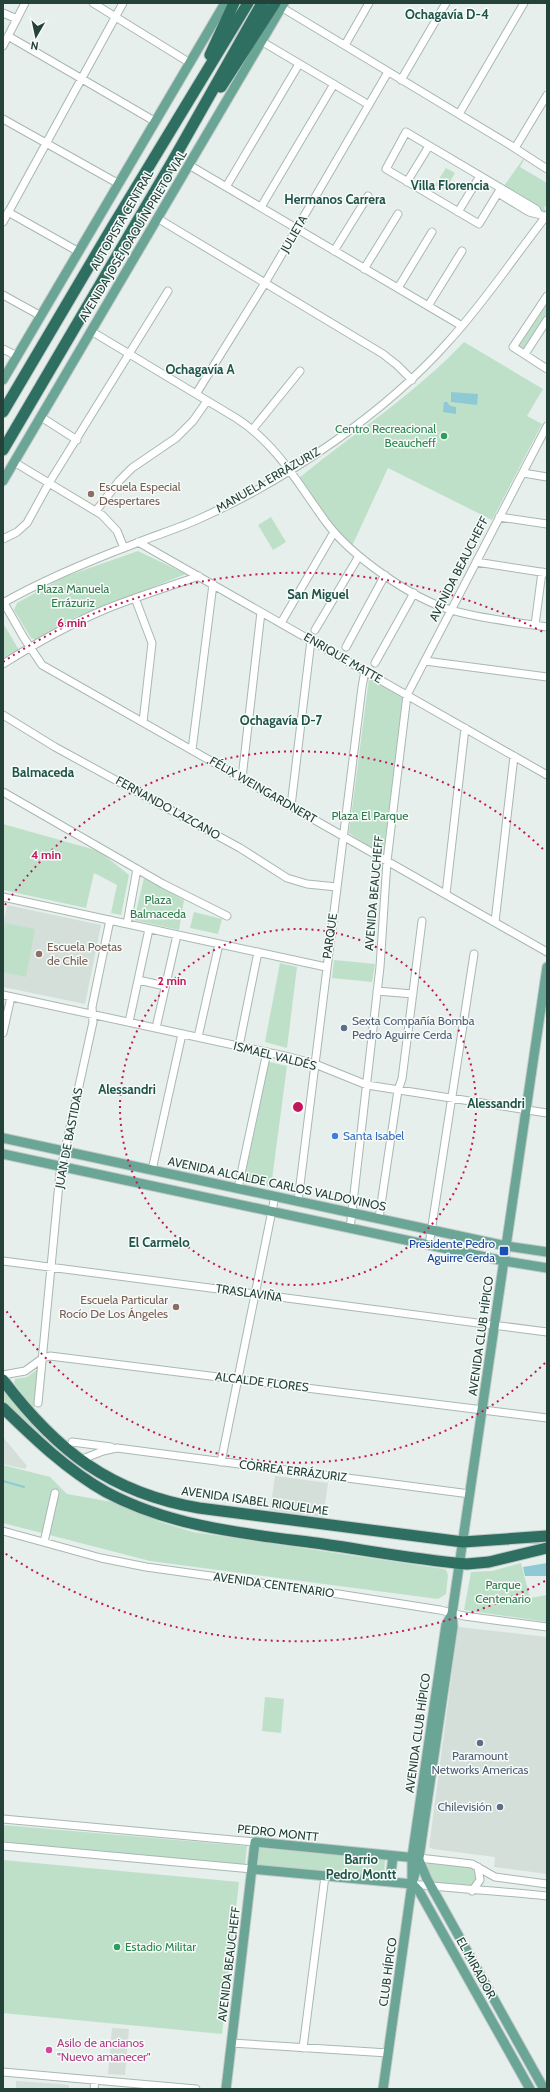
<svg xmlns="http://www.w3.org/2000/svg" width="550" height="2092" font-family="Cabin,sans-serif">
  <rect width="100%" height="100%" fill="#e6efeb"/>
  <path fill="#d4dfda" d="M7 905 101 925 85 1004 3 987V925Z
    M3 1437 27 1466 25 1469 3 1464Z
    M275 1476 328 1483 323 1517 270 1510Z
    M458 1627 547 1637V1874L494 1867 495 1857 433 1849 429 1847Z
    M112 2028 129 2029 125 2075 108 2074Z
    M16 2081 59 2084 69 2085V2089H16Z"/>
  <path fill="#bfe0c8" d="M523 159 524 160 520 167 547 183V204L544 208 547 213H542L504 186Z
    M446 168 455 173 445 190 435 185Z
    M547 300V316L524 350 517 345Z
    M464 342 543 389 527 416 542 424 492 520 388 468 352 546 335 530 299 478C354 433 415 394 464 342Z
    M271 517 286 542 273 550 258 525Z
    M138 551 186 574 76 617 36 640 31 638 14 610 17 603 64 577Z
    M3 623 19 650 3 660Z
    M369 678 403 697 383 856 349 833Z
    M3 824 99 851 129 875 121 915 111 913 117 885 94 873 86 908 3 890Z
    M144 878 184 900 179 930 134 920Z
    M194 912 222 919 218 934 190 928Z
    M5 923 35 929 26 977 3 972V935Z
    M334 960 375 964 372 982 332 978Z
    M280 963 297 967 287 1048 265 1042Z
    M269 1062 287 1066 271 1187 244 1181Z
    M39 1368 34 1410 14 1383 15 1379 27 1377Z
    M3 1388 37 1429 64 1456 3 1400Z
    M3 1465 50 1477 67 1494 118 1503 160 1522 193 1532 444 1569 446 1570 448 1575 446 1594 438 1599 150 1561 3 1523Z
    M521 1563 530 1598 547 1595V1622L464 1610 471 1572 492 1571Z
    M265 1697 284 1699 281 1733 262 1731Z
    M3 1825 247 1846 245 1865 3 1843Z
    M259 1848 385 1859 384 1877 257 1865Z
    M3 1860 239 1882 222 2034 3 2013Z
    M427 1862 473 1867 478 1874 474 1884 470 1886 435 1883 428 1871Z"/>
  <path fill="#8ec9d4" d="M451 392 478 394 477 405 451 402Z
    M444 402H447L450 406 456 407V414L443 412Z
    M547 1563V1576H525L523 1567Z"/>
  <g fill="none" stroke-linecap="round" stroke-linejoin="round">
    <path stroke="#8ec9d4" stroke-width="2" d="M3 1481 24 1487"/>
    <g stroke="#a8b8b2" stroke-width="9">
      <path id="minor" d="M93 3 190 63
        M281 7 510 145 547 169
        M3 13 17 19
        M8 36 156 122
        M261 41 369 105
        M345 45 369 3
        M3 46 25 3
        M401 80 446 3
        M459 114 524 3
        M3 119 119 184
        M515 148 547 95
        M189 165 462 326
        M407 182 429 146
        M226 187 299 64
        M501 188 479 224 386 169 406 132 536 209 539 214
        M498 193 529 212 541 215
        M261 207 334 84
        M8 212 79 252
        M458 212 480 176
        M157 218 383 354 397 365 412 380
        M3 222 123 3
        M334 251 368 196
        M364 269 398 214
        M398 288 432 232
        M3 295 41 316
        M547 296 513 347 547 369
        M428 306 462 251
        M91 331 236 418C277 444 298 484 326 522 351 556 411 598 451 610 482 619 515 622 547 627
        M3 349 17 356
        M525 354 547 320
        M196 394 265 283 388 72
        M41 417 77 440
        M253 429 300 371
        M14 462 102 515 117 531 124 548
        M523 473 547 477
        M96 511 119 481 132 468 176 438 193 421 207 401
        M499 517 547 524
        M3 539 17 532 27 523 49 483 168 291
        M138 542 547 775
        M476 562 547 573
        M135 598 152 643 143 722
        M3 603C45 579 89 561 134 544 156 535 180 528 201 518 288 479 385 413 448 342 484 303 514 257 547 215
        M4 603 24 638 42 665 547 952
        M281 623 334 532
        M535 625 542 572
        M315 630 359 556
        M346 647 385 575
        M425 661 547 677
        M375 663 414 593
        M3 664C36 643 70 624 106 609 136 597 168 587 199 576
        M3 715 55 747 240 848 287 878 307 884 337 887
        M192 750 213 584
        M242 778 261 612
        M3 792 163 884 227 916
        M291 806 311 640
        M446 894 465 728
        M3 897 326 967
        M495 922 514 756
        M127 924 137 869
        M138 980 165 986
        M377 991 413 994
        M3 995 289 1057 315 1064 367 1085 547 1113
        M129 1022 149 929
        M156 1028 177 935
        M3 1033 11 997
        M198 1037 219 944
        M239 1046 258 952
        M152 1170 182 1034
        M238 1188 267 1052
        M298 1201 362 687 365 671
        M379 1218 398 1090 402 1079 422 921
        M350 1229 380 967 387 861 407 695 547 426
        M429 1245 474 954
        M3 1261 547 1332
        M3 1375 25 1371 43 1358 50 1356 547 1418
        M38 1403 60 1173 93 1022 92 1007 110 920
        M72 1442 111 1447
        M80 1460 103 1451 117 1448 470 1494
        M221 1462 275 1196
        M3 1531 101 1558 146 1567 332 1593 440 1610 464 1616 547 1627
        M44 1542 55 1493
        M3 1819 255 1842
        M3 1846 252 1869
        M419 1858 472 1864 495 1877 547 1884
        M412 1884C457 1889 502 1891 547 1896
        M472 1891 480 1880 478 1867
        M231 2043 388 2053
        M303 2048 325 1876
        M3 2072 196 2089
        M94 2089 95 2080"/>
    </g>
    <g stroke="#c2cac8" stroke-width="11">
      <path id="major" d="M3 380 225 3
        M3 481 284 3
        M3 1138 506 1246 547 1252
        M3 1154 504 1261 547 1268
        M452 1614 446 1625 412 1857V1884L419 1891 530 2089
        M419 1860 427 1879 544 2089
        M252 1869 412 1884
        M390 1882 393 1856
        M226 2089 255 1842 417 1858
        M383 2089 412 1884 419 1858 453 1626 452 1614 547 967"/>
    </g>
    <g stroke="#c2cac8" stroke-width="13">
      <path id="highway" d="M210 55 234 3
        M221 87 275 3
        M3 412 114 224 248 3
        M3 450 172 162 262 3
        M3 1380C56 1450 110 1493 199 1508L463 1542 547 1536
        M3 1408C35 1439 67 1470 106 1492 173 1528 249 1534 323 1544 371 1551 419 1560 467 1564L489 1562 547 1548"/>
    </g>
    <use href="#minor" stroke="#fff" stroke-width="7"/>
    <use href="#major" stroke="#6aa596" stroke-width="9"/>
    <use href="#highway" stroke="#2f6f62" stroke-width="11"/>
  </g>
  <g fill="none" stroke="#c2185b" stroke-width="2" stroke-dasharray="2 4">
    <circle cx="298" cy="1107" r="178"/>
    <path d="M545 1363A356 356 0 0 1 5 1309M5 905A356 356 0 0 1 545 851"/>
    <path d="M545 1581A534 534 0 0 1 3 1552M3 662A534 534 0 0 1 545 633"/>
  </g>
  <g fill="#2e9e5b" stroke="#f7fbf9" stroke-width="1.5">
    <circle cx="444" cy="436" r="4"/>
    <circle cx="117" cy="1947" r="4"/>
  </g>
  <g fill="#8d6e63" stroke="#f7fbf9" stroke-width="1.5">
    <circle cx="91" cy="494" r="4"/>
    <circle cx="39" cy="954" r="4"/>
    <circle cx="176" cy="1307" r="4"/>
  </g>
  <g fill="#5c6f8a" stroke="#f7fbf9" stroke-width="1.5">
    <circle cx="344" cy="1028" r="4"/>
    <circle cx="480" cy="1743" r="4"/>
    <circle cx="500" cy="1807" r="4"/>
  </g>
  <circle fill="#3f7fe0" stroke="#f7fbf9" stroke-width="1.5" cx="335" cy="1136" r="4"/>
  <rect fill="#1a4fb4" stroke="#f7fbf9" stroke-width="1.5" x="499" y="1246" width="10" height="10" rx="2"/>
  <circle fill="#d1479c" stroke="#f7fbf9" stroke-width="1.5" cx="49" cy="2050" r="4"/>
  <g text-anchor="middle" stroke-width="3" stroke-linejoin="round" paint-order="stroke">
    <g font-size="12" fill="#24423a" stroke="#f7fbf9">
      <text transform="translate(122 220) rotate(-60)" y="4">AUTOPISTA CENTRAL</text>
      <text transform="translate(294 234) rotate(-60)" y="4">JULIETA</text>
      <text transform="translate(133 236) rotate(-59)" y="4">AVENIDA JOSÉ JOAQUÍN PRIETO VIAL</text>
      <text transform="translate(268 480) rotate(-30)" y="4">MANUELA ERRÁZURIZ</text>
      <text transform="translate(459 569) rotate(-63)" y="4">AVENIDA BEAUCHEFF</text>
      <text transform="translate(343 658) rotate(30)" y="4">ENRIQUE MATTE</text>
      <text transform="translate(263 790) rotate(30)" y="4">FÉLIX WEINGARDNERT</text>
      <text transform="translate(168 808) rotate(29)" y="4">FERNANDO LAZCANO</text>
      <text transform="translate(374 893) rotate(-85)" y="4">AVENIDA BEAUCHEFF</text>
      <text transform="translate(330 936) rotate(-82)" y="4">PARQUE</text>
      <text transform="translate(275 1056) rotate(14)" y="4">ISMAEL VALDÉS</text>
      <text transform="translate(69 1138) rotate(-79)" y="4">JUAN DE BASTIDAS</text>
      <text transform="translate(277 1184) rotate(12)" y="4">AVENIDA ALCALDE CARLOS VALDOVINOS</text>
      <text transform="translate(249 1293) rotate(8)" y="4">TRASLAVIÑA</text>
      <text transform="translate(481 1336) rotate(-82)" y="4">AVENIDA CLUB HÍPICO</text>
      <text transform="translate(262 1382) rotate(7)" y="4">ALCALDE FLORES</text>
      <text transform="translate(293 1471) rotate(7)" y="4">CORREA ERRÁZURIZ</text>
      <text transform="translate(255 1501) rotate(8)" y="4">AVENIDA ISABEL RIQUELME</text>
      <text transform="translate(274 1585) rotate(8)" y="4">AVENIDA CENTENARIO</text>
      <text transform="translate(418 1733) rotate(-82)" y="4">AVENIDA CLUB HÍPICO</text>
      <text transform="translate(278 1833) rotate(6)" y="4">PEDRO MONTT</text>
      <text transform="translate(229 1964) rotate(-83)" y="4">AVENIDA BEAUCHEFF</text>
      <text transform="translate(476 1968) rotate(61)" y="4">EL MIRADOR</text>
      <text transform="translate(388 1972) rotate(-82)" y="4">CLUB HÍPICO</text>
    </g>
    <g font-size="12" fill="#27864d" stroke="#f7fbf9" text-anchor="end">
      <text x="436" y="433">Centro Recreacional<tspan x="436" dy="14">Beaucheff</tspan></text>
      <text x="125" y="1951" text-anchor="start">Estadio Militar</text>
    </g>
    <g font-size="12" fill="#785e54" stroke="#f7fbf9" text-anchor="start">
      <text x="99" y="491">Escuela Especial<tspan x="99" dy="14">Despertares</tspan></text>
      <text x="47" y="951">Escuela Poetas<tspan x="47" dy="14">de Chile</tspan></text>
      <text x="168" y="1304" text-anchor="end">Escuela Particular<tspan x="168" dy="14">Rocío De Los Ángeles</tspan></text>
    </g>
    <g font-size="12" fill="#2d7a4b" stroke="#f7fbf9">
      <text x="73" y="593">Plaza Manuela<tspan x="73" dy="14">Errázuriz</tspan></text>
      <text x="370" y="820">Plaza El Parque</text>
      <text x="158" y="904">Plaza<tspan x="158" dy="14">Balmaceda</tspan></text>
      <text x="503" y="1589">Parque<tspan x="503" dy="14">Centenario</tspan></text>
    </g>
    <g font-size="12" fill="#4e5e75" stroke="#f7fbf9" text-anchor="start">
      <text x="352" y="1025">Sexta Compañía Bomba<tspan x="352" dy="14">Pedro Aguirre Cerda</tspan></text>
      <text x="480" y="1760" text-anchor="middle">Paramount<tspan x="480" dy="14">Networks Americas</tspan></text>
      <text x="492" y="1811" text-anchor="end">Chilevisión</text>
    </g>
    <g font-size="12" fill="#366cbe" stroke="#f7fbf9" text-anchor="start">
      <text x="343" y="1140">Santa Isabel</text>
    </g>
    <g font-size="12" fill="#164399" stroke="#f7fbf9" text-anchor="end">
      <text x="495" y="1248">Presidente Pedro<tspan x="495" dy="14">Aguirre Cerda</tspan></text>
    </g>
    <g font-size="12" fill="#b23c85" stroke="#f7fbf9" text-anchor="start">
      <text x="57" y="2047">Asilo de ancianos<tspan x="57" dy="14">"Nuevo amanecer"</tspan></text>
    </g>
    <g font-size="13" font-weight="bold" fill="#1f5548" stroke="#f7fbf9">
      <text x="447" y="19">Ochagavía D-4</text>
      <text x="450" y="190">Villa Florencia</text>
      <text x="335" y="204">Hermanos Carrera</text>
      <text x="200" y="374">Ochagavía A</text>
      <text x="318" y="599">San Miguel</text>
      <text x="281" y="725">Ochagavía D-7</text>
      <text x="43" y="777">Balmaceda</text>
      <text x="127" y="1094">Alessandri</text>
      <text x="496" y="1108">Alessandri</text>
      <text x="159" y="1247">El Carmelo</text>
      <text x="361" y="1864">Barrio<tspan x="361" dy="15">Pedro Montt</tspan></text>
    </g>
  </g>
  <circle cx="298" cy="1107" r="6" fill="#c2185b" stroke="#f7fbf9" stroke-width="2"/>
  <g font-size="12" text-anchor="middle" font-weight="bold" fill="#c2185b" stroke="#f7fbf9" stroke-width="3" stroke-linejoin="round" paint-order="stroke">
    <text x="72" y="627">6 min</text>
    <text x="46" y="859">4 min</text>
    <text x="172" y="985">2 min</text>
  </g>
  <rect width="550" height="2092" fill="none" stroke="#24423a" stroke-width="8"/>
  <g transform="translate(36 36) rotate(189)" stroke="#f7fbf9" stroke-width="3" paint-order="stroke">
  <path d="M0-3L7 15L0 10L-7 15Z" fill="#24423a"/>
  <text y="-6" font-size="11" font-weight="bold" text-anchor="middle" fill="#24423a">N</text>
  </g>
</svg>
